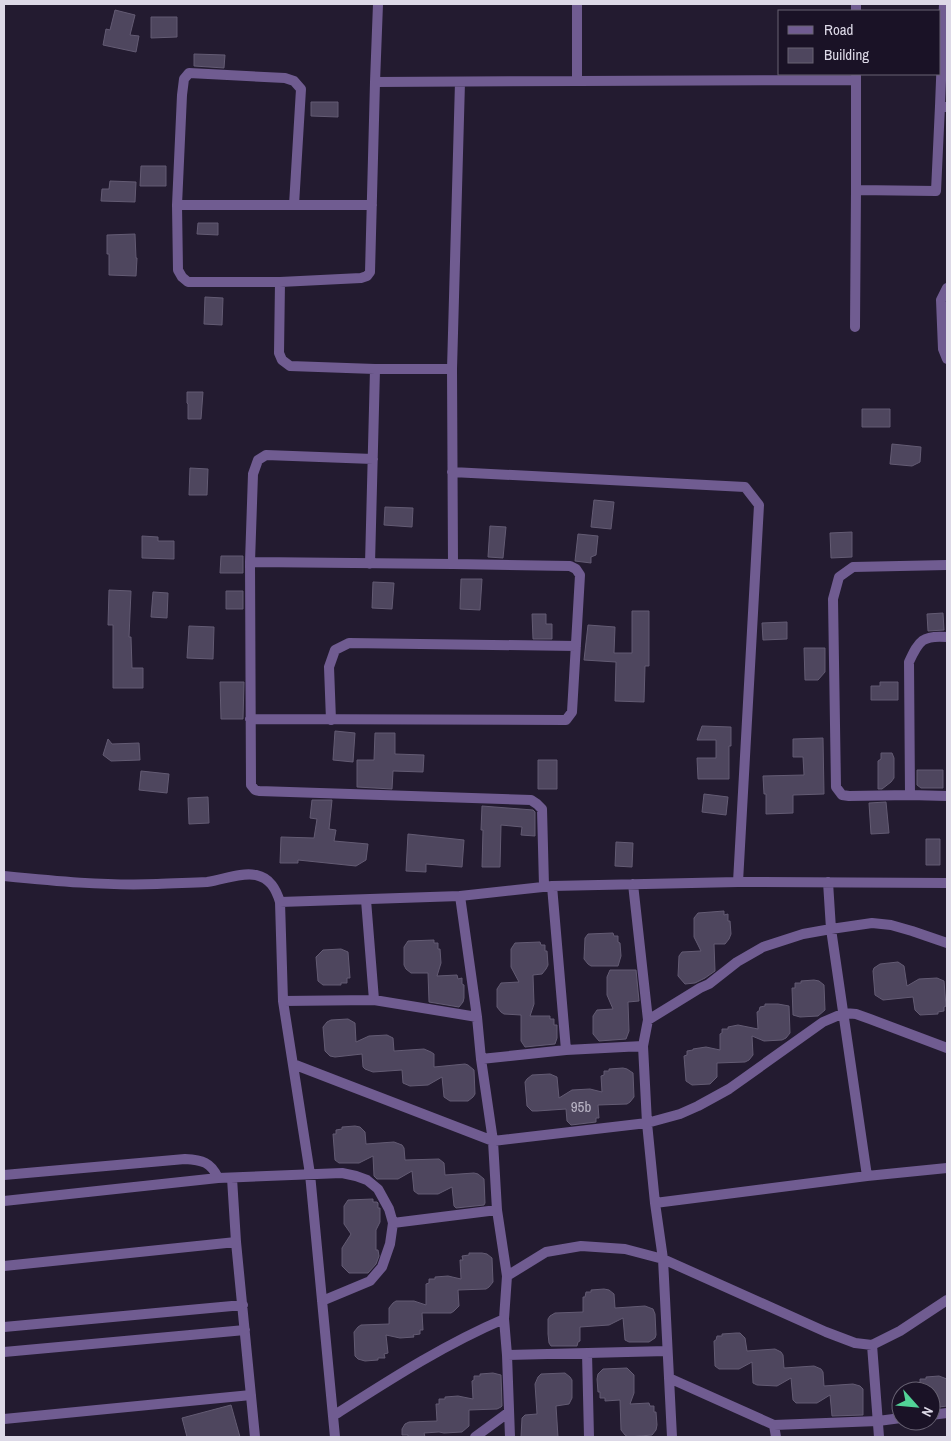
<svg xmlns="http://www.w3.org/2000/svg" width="951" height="1441" font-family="'Archivo Narrow',sans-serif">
  <rect width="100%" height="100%" fill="#231b30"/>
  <path fill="#4e465e" stroke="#635b73" d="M115 10 135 15 130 35 139 36 136 52 103 45 106 29 110 30Z
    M151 17H177V37L151 38Z
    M194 54 225 55 224 68 194 66Z
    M311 102H338V117L311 116Z
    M141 166H166V186H140Z
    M110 181 136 182 135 202 101 201 102 189H109Z
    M198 223H218V235L197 234Z
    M135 234 136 258H137L136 276 109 275V254H107V235Z
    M205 297 223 298 222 325 204 324Z
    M187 392H203L201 419H188V404L187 403Z
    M862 409H890V427H862Z
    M892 444 921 447 920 462 912 466 890 464Z
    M190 468 208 469 207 495H189Z
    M594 500 614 502 611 529 591 527Z
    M385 507 413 508 412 527 384 525Z
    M490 526 506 527 503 558 488 557Z
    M852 532V557L831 558 830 533Z
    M578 534 598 536 596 555 591 557V563L575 561Z
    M142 536 158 537V541H174V559L142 558Z
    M221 556H243V573H220Z
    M461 579H482L480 610 460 609Z
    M373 582 394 583 392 609 372 608Z
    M109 590 131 591 129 637H131L132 668H143V688H113V625H108Z
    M226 591H243V609H226Z
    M153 592 168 593 167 618 151 617Z
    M632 611H649V666H645L644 702 615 701 616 662 584 660 588 625 615 627 614 653H632Z
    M943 613 944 630 928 631 927 614Z
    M532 614H546V624H552V639H533Z
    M787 622V639L763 640 762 623Z
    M189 626 214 627 213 659 187 658Z
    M804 648H825V672L818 680H805Z
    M220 682H244L243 719H221Z
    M880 682H898V700H871V686H880Z
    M702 726 731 727V746H729V779H698L697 758H716V740H697Z
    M335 731 355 733 353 762 333 760Z
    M375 733H395V754L424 755 423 772 393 771 392 789 357 787V760H374Z
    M823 738 824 794 793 795V813L766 814V794H764L763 776 804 775 803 757H793V739Z
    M108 739 112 744 139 743 140 760 111 761 103 755Z
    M881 753H892L894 758V778L891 782 882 789H878V761L881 759Z
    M538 760H557V789H538Z
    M917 770H943V788H921L917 785Z
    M141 771 169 774 167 793 139 790Z
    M704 794 728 797 726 815 702 812Z
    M208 797 209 823 189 824 188 798Z
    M312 800H332L329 829 336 830 334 841 368 844 366 860 356 866 298 860V863H280L281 837 314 838 317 819 310 818Z
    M886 802 889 833 871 834 869 803Z
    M482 806 533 810 535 812V836L521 835 522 827 501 825 500 867H482L483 830H481Z
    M408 834 464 840 462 867 426 864V872L406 871Z
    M926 839H940V865H926Z
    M616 842 633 843 632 867 615 866Z
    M724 911V915L728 914V921H730L731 934 729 939 725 944H714L715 971 705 978 695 983 685 984 678 976 679 956 682 952 701 951 694 937V918L698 913Z
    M613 933 614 936H618V942L620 943 621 956 618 966H591L588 964 584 959 585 938 588 934Z
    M434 940V943H438V949H440L441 963 437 976 457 975 458 979 462 978V984L464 985V998L463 1002 459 1007 429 1002 428 973H411L406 969 404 965V947L408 941Z
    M540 942 541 945H545V951H547L548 965 546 969 542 974 533 975 534 1004 530 1016H550V1019H554V1025H557V1038L555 1044 525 1047 521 1041V1015L504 1014 501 1012 497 1007V989L501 983 519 982 511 967V949L515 943Z
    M341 949 348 952 350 978H347V983H341V985H323L318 981 316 957 323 950Z
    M898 962 904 966 907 986 919 979 937 978 944 981 946 1006 944 1007V1011L938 1012V1014L920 1015 915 1010 913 997 883 1000 875 995 873 971 874 968 880 964Z
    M610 970H636L639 1001 628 1002 629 1031 626 1039 599 1041 593 1034V1016L597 1010 613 1009 607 995V977Z
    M814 980 819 981 824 985 825 1010 818 1016 800 1017 793 1015 792 988H795V983H801V981Z
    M765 1004H778L789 1006 790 1033 786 1038 782 1040 764 1041 752 1036 753 1055 749 1060 745 1062 717 1063V1077L710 1084 692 1085 686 1081 684 1056 687 1055V1051L693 1050V1049L706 1047 720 1050V1034L722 1033V1029H728V1027L738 1025 758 1029 757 1012 759 1011 760 1007 765 1006Z
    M348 1019 355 1023 356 1042 369 1036 387 1035 393 1038 394 1051 424 1049 431 1052 434 1054V1067L465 1064 468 1065 474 1070 475 1094 473 1097 468 1101H450L444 1097 442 1077 428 1085 410 1086 403 1083 402 1070 373 1072 365 1069 363 1067 362 1054 335 1057 330 1056 325 1051 323 1027 327 1022 331 1020Z
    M623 1068 627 1069 633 1073 634 1097 630 1102 627 1104 598 1105 599 1118H596V1122L571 1125 567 1121 566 1109 537 1111H532L527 1106 525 1082 527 1079 532 1075 550 1074 557 1077 559 1098 572 1090 590 1089 602 1092 601 1076 604 1075V1071H609V1069Z
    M355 1126 360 1127 365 1132 366 1144 394 1142 402 1145 404 1148 405 1160 439 1159 444 1163 445 1175 474 1173 478 1174 484 1179 485 1203 484 1205 456 1208 454 1206 452 1187 438 1194H418L414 1191 412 1171 398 1179H377L374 1176 373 1156 359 1163H339L335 1160 333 1134H336V1130L342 1129V1127Z
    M373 1199V1202H377L378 1203V1208H380V1222L376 1230V1250H378L379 1256 376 1264 368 1273H349L342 1266V1248L351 1234 344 1224V1206L348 1200Z
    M469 1253H482L487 1254 492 1258 493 1282 489 1287 486 1289 458 1290 459 1306 454 1311 451 1313H422L423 1330H420V1334L413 1335 414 1337 400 1338 386 1335 388 1353 384 1354 385 1358H378V1360L365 1361 358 1359 355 1356 354 1332 358 1327 361 1325 389 1324V1308L393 1303 396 1301H414L426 1305V1284L429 1283V1279H435V1277L448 1276 461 1279 460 1260H463L462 1256 469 1255Z
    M604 1289 609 1290 614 1294 615 1308 645 1306 653 1309 655 1314 656 1335 655 1338 649 1342H629L625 1340 623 1318 609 1325 580 1327V1341L578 1342 577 1346H551L549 1343 548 1334V1319L550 1316 555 1313 583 1312V1297H585L586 1292H591V1290Z
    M736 1333H740L745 1338 747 1351 775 1349 781 1352 783 1355 784 1368 814 1366 821 1369 823 1372 824 1386 853 1384 860 1386 863 1389V1415L832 1416 830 1395 817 1403H796L793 1400 791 1378 777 1386 757 1385 753 1383 752 1362 739 1369H719L715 1366 714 1341 716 1340 717 1336H722V1334Z
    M627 1368 634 1375V1393L630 1404 649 1403 650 1406H654V1412H656L657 1425 656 1430 652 1435 628 1437 625 1435 621 1430 620 1400 605 1401V1398H600V1392H598L597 1379 598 1374 603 1369Z
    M493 1373 501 1375 502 1406 501 1407 497 1409 469 1410V1426L462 1432 444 1433 439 1432 424 1433 425 1437H408V1435H402V1429L405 1424 409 1422 437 1421 436 1404H439V1399H445V1397L458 1396 473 1399 472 1381 474 1380V1376H480V1374Z
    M565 1373 570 1377 572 1380V1398L569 1404 556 1406 558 1437H521L522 1418 525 1415 537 1414 535 1384 538 1377 541 1374Z
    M939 1376 947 1379V1406L931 1408V1391H920V1379H926V1377Z
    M231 1405 240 1437H187L182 1418Z"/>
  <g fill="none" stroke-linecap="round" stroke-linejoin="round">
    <path stroke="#705c91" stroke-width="10" d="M378 4 375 82 577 81
      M577 4V81L856 80
      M944 4 940 106 946 107
      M856 11V4
      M856 76V190L936 191 940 106
      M177 205 182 95 184 79 189 73 285 78 294 81 301 89 294 205
      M372 205H177L178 270 182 277 188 282H280L361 278 367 276 370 272 375 82
      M280 282 279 353 282 360 290 366 375 369H452L460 82
      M947 288 941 300 943 349 947 359
      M855 327 856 190
      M373 459 266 455 258 460 253 474 250 562 251 785 255 790 259 791 531 800 537 804 542 809 544 886
      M452 472 745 487 759 505 738 882
      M250 562 453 564 452 369
      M370 564 375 369
      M947 637C923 635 919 640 909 662L910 795 947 796
      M250 719 566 720 572 712 580 575 576 569 570 566 453 564
      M331 720 329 667 335 650 349 643 576 646
      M910 795 849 796 842 795 836 787 833 599 839 577 853 567 947 565
      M4 876C54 881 106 886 157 884 174 883 190 883 207 882 223 880 240 872 256 875 270 878 276 889 280 902L283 1001 310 1174 335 1437
      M828 882 831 929 867 1176
      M633 884 648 1020 643 1046 647 1123 655 1203
      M552 886 566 1050
      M460 896 477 1017 481 1059 493 1141 497 1210 507 1276 504 1319 507 1355 510 1437
      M366 900 374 1000
      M280 902 460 896 552 886 738 882 947 883
      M283 1001 374 1000 477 1017
      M648 1020 700 988 709 984 737 962 763 947 803 934 831 929 872 923 891 925 912 931 947 943
      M481 1059 566 1050 643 1046
      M293 1064 493 1141 647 1123 680 1114 698 1106 729 1089 823 1022 844 1013 856 1014 870 1019 947 1048
      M4 1175 185 1159C202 1160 211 1162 218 1178
      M232 1178 236 1242 255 1437
      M4 1201 218 1178 342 1173 356 1176 367 1180 378 1189 389 1209 393 1223 390 1244 382 1267 370 1281 322 1301
      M393 1223 497 1210
      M4 1266 236 1242
      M507 1276 546 1252 581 1246 625 1249 663 1259 826 1332 855 1343 872 1345 900 1331 947 1300
      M4 1327 243 1305
      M872 1345 879 1437
      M4 1352 245 1330
      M587 1353 589 1437
      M507 1355 667 1351
      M669 1378 774 1425
      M931 1415 947 1413
      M333 1416C388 1381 443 1345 504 1319
      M4 1419 251 1395
      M475 1437 509 1412
      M672 1437 663 1259 655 1203 867 1176 947 1168
      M776 1437 774 1425 878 1421 901 1418"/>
  </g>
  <g text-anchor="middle" stroke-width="4" stroke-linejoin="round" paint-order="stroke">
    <g font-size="15" fill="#b9b4c5">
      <text x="581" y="1112">95b</text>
    </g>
  </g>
  <rect width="951" height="1441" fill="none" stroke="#ddd9e7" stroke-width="10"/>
  <rect x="778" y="10" width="162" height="65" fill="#1a1226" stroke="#686273"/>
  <rect x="788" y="26" width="25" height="8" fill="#705c91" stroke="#686273"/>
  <text x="824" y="35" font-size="15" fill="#ddd9e7">Road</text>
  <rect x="788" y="48" width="25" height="15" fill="#4e465e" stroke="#686273"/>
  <text x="824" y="60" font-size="15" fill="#ddd9e7">Building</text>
  <g transform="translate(916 1406) rotate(117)"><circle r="24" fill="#1a1226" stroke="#686273"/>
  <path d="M0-4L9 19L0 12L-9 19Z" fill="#52d397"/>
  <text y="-8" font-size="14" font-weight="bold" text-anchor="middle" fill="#ddd9e7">N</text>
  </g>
</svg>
